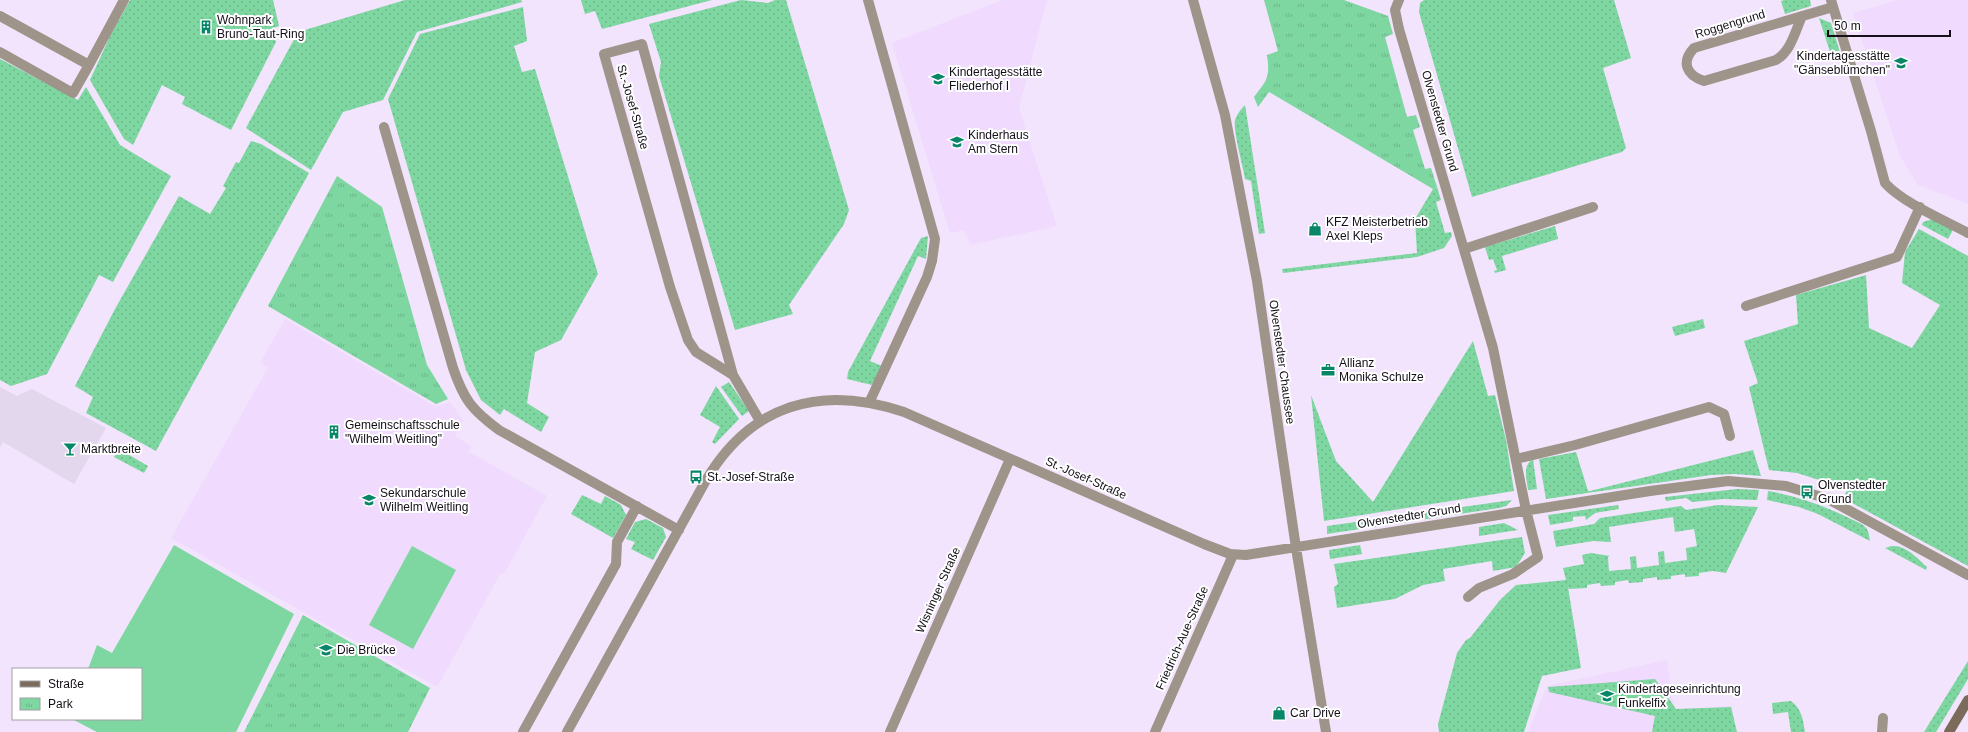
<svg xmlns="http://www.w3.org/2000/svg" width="1968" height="732" font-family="Arial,sans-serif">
  <defs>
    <pattern id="grass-dots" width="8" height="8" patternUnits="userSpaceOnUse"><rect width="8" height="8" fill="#7ed6a1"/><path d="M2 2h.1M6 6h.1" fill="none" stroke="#6cb68a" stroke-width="1.8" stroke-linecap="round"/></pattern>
    <pattern id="park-tufts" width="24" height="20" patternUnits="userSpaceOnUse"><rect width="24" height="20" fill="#7ed6a1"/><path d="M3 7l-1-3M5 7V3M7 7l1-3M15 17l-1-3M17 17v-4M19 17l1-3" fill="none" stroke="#6cb68a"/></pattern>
  </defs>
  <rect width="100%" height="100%" fill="#f2e4fc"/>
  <path fill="#e2d7ec" d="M0 387 17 396 32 389 106 428 74 484 3 442 0 447Z"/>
  <path fill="#f0dafe" d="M1002 0H1047L1019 108 1057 226 971 245 964 230 950 233 892 43Z
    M1898 0H1968V204L1918 185 1900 156 1853 13Z
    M285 319 436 407 450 402 463 420 455 436 471 446 469 452 547 496 504 574 501 573 437 687 171 538 268 368 260 363Z
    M1667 660 1674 709 1732 706 1735 732H1528L1547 686Z"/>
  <path fill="url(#grass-dots)" d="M130 0H273L279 26 271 29 276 42 231 130 182 104 185 97 162 85 133 145 124 139 90 80 111 34Z
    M405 0H521L522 2 417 32 383 100 343 112 311 170 246 128 298 32Z
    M581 0H712L602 29 595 11 585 14Z
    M741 0 768 3 775 0H786L849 210 844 224 789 305 793 314 735 330 659 76 661 62 649 24Z
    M1424 0H1614L1631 58 1603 68 1626 148 1622 152 1472 197 1419 12 1420 3Z
    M1784 0H1810L1811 6 1785 14 1781 1Z
    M523 7 527 41 514 46 522 72 535 69 598 274 561 340 535 352 527 403 549 417 541 432 504 409 500 415 481 400 466 370 388 99 420 34Z
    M1819 18 1831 23 1842 59 1833 61Z
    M0 59 78 100 86 87 120 145 171 176 113 282 99 275 47 374 11 386 0 380Z
    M1245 105 1265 233 1259 234 1251 181 1245 179C1243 165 1233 132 1235 120 1237 114 1241 109 1245 105Z
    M251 141 261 144 309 173 156 451 86 413 93 397 75 386 115 309 179 196 210 214 226 188 223 186 236 162 239 163Z
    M1437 187 1441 200 1436 202 1445 233 1451 232 1452 236 1444 248 1417 257 1283 273 1282 269 1417 253 1415 219 1433 189Z
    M1933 219 1953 230 1948 239 1922 225 1923 222Z
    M1555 226 1558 239 1502 256 1506 270 1495 273 1494 271 1497 270 1493 259 1489 260 1485 247Z
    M1919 229 1968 256V566L1843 498 1848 489 1797 473 1769 470 1749 387 1758 383 1744 341 1798 324 1796 295 1866 275 1869 328 1912 348 1940 305 1902 283 1905 252Z
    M928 236 926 259 918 256 870 361 882 366 872 385 847 379 848 372 921 238Z
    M1703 319 1705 328 1675 336 1672 327Z
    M1473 341 1488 396 1495 395 1506 440 1514 491 1324 521 1311 395 1336 461 1373 502Z
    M729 382 749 411 742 416 721 387Z
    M716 386 739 419 715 444 712 442 720 427 700 415Z
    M119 449 148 466 144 473 114 457Z
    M1753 450 1761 476 1735 474 1711 475 1546 499 1539 459 1576 452 1588 491H1590Z
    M1533 459 1537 489 1528 490C1527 480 1522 465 1533 459Z
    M1737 489 1759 490 1757 500 1723 499 1692 502 1686 498 1666 501 1665 497Z
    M1768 491C1797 496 1822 505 1849 518 1854 521 1862 523 1865 527 1869 530 1869 536 1870 541L1818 514 1799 507 1767 500Z
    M582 495 601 504 605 496 621 505 626 515 613 538 571 514Z
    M1512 500 1506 506 1499 508 1327 534V526Z
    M1618 505 1619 509 1595 513 1586 520 1585 516 1573 517V521L1550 525 1548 515Z
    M1718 505 1758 507 1726 573 1713 571 1699 573V576L1685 577V574L1671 576V579L1657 580V577L1643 579V582L1629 583 1628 580 1615 582V585L1601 586 1600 583 1587 585V588L1569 589 1568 587 1581 668 1542 676 1524 732H1439L1438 724 1457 653 1466 640 1470 638 1500 600 1516 585 1566 580 1563 568 1584 564 1582 555 1591 553 1610 556 1608 557 1609 571 1631 569 1630 557 1636 556 1637 568 1659 565 1658 552 1664 551 1665 563 1687 560 1686 548 1697 546 1694 529 1675 532 1673 517 1609 527 1611 542 1593 541 1556 547 1553 531 1594 524 1600 518 1681 506 1686 510Z
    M646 519 663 528 666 537 653 560 631 549 635 542 626 539 635 522Z
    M1504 523 1518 530 1479 536V527Z
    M1522 537 1525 553 1516 567 1493 571 1492 561 1443 569 1445 581 1423 585 1395 599 1337 608 1334 587 1338 584 1334 564Z
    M1360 545 1362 554 1330 559 1329 550Z
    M1892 546C1906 545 1917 558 1927 567L1926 570 1885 548Z
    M1968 661V679L1936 732H1924Z
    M1655 679 1676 709 1731 707 1737 732H1652L1655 716 1549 692 1548 687Z
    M1791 701C1802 709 1803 720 1805 732H1791L1788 712 1773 714 1772 703Z"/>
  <path fill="url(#park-tufts)" d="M1264 0H1344L1388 16 1393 34 1385 37 1407 117 1416 115 1420 127 1413 130 1425 169 1431 168 1437 187 1433 189 1269 92 1258 107 1254 97C1268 79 1270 77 1267 55L1278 51Z
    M337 176 382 207 427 365 448 399 436 404 268 306Z
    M303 615 430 688 408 732H244Z"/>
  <path fill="#7ed6a1" d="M174 545 294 614 236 732H97L72 719H141V669H88L97 645 112 653Z
    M412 546 456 570 413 649 369 625Z"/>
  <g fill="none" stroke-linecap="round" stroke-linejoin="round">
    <path stroke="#9e9489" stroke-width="10" d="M868 0 935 239 932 261 927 277 869 403
      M1193 0 1225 115 1257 281 1296 548 1326 732
      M1399 0 1395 10 1399 29 1493 348 1526 510 1538 557 1513 574 1479 588 1468 597
      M1831 0 1871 131 1885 183C1903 203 1944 220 1968 233
      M0 16 89 65 124 0
      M1802 16C1795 32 1791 51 1776 60L1704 81C1686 75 1681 62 1694 48L1833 7
      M0 52 73 93 89 65
      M384 127 453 368C464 400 472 410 499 430L679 530
      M1464 249 1593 207
      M1746 306 1897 257 1920 207
      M733 375 696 352 688 340 670 287 604 54 642 44 733 375 760 421
      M1516 459 1575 445 1709 407 1724 414 1730 436
      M523 732 616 564 617 542 637 506
      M567 732 705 482C750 404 821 384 904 412L1204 544 1230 554 1246 555 1650 491 1728 481 1786 486 1828 499 1968 575
      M890 732 1010 459
      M1155 732 1233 555
      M1882 732 1883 718"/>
    <path stroke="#7a6b5b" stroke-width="10" d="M1949 732 1968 700"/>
  </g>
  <defs>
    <g id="building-bare" transform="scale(1.08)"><path d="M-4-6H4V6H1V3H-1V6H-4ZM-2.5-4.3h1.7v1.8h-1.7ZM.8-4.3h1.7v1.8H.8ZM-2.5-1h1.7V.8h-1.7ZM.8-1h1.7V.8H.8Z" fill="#078668" stroke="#fff" stroke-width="2.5" paint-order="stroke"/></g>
    <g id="school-bare" transform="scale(1.08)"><path d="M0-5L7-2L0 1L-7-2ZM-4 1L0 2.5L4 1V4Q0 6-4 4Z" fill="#078668" stroke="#fff" stroke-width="2.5" paint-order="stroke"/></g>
    <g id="shop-bare" transform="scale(1.08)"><path d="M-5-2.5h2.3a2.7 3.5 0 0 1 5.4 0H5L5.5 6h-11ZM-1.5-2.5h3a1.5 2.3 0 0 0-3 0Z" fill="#078668" stroke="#fff" stroke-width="2.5" paint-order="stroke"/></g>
    <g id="office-bare" transform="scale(1.08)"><path d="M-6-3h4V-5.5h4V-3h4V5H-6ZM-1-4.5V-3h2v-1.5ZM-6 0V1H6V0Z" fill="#078668" stroke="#fff" stroke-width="2.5" paint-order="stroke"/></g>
    <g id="bar-bare" transform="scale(1.08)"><path d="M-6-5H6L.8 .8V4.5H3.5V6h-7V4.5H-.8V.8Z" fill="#078668" stroke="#fff" stroke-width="2.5" paint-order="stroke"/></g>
    <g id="bus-bare" transform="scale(1.08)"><path d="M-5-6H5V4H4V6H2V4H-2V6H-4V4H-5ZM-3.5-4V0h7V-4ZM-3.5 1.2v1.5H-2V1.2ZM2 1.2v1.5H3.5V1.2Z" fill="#078668" stroke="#fff" stroke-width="2.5" paint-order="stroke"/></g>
  </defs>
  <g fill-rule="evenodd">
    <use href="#building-bare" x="206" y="27"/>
    <use href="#school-bare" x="1901" y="63"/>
    <use href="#school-bare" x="938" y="79"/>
    <use href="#school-bare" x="957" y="142"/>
    <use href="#shop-bare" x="1315" y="229"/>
    <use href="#office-bare" x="1328" y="370"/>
    <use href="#building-bare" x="334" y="432"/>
    <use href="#bar-bare" x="70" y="449"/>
    <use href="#bus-bare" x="696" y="477"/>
    <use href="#bus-bare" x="1807" y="492"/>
    <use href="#school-bare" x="369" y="500"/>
    <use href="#school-bare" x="326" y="650"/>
    <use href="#school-bare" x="1607" y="696"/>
    <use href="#shop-bare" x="1279" y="713"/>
  </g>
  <g text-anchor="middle" stroke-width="4" stroke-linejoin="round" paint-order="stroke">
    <g font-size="12" fill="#140e18" stroke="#fff" text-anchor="start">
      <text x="217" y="24">Wohnpark<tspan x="217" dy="14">Bruno-Taut-Ring</tspan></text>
      <text x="1890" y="60" text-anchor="end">Kindertagesstätte<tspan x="1890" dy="14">"Gänseblümchen"</tspan></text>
      <text x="949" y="76">Kindertagesstätte<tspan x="949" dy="14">Fliederhof I</tspan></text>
      <text x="968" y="139">Kinderhaus<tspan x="968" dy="14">Am Stern</tspan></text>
      <text x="1326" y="226">KFZ Meisterbetrieb<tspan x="1326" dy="14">Axel Kleps</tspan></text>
      <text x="1339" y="367">Allianz<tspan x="1339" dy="14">Monika Schulze</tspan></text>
      <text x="345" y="429">Gemeinschaftsschule<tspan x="345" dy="14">"Wilhelm Weitling"</tspan></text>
      <text x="81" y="453">Marktbreite</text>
      <text x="707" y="481">St.-Josef-Straße</text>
      <text x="1818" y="489">Olvenstedter<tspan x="1818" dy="14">Grund</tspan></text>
      <text x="380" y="497">Sekundarschule<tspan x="380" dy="14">Wilhelm Weitling</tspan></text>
      <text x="337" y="654">Die Brücke</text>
      <text x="1618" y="693">Kindertageseinrichtung<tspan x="1618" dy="14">Funkelfix</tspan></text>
      <text x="1290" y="717">Car Drive</text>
    </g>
    <g font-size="12" fill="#140e18" stroke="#fff">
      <text transform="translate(1730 24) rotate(-17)" y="4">Roggengrund</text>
      <text transform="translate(633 107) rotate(74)" y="4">St.-Josef-Straße</text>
      <text transform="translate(1440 121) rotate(74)" y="4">Olvenstedter Grund</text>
      <text transform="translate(1282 362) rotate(82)" y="4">Olvenstedter Chaussee</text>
      <text transform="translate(1086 478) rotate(24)" y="4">St.-Josef-Straße</text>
      <text transform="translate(1409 516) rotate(-9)" y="4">Olvenstedter Grund</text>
      <text transform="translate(938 590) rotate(-66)" y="4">Wisninger Straße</text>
      <text transform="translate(1182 638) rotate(-66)" y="4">Friedrich-Aue-Straße</text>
    </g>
  </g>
  <rect x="12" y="668" width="130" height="52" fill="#ffffff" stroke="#a19fa3"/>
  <rect x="20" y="681" width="20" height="6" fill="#7a6b5b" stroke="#a19fa3"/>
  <text x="48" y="688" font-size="12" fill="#140e18">Straße</text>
  <rect x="20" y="698" width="20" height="12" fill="url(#park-tufts)" stroke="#a19fa3"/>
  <text x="48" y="708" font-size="12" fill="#140e18">Park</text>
  <path d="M1828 30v6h122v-6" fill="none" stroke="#140e18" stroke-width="2"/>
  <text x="1834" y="30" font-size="12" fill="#140e18" stroke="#ffffff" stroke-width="3" paint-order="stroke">50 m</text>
</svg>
